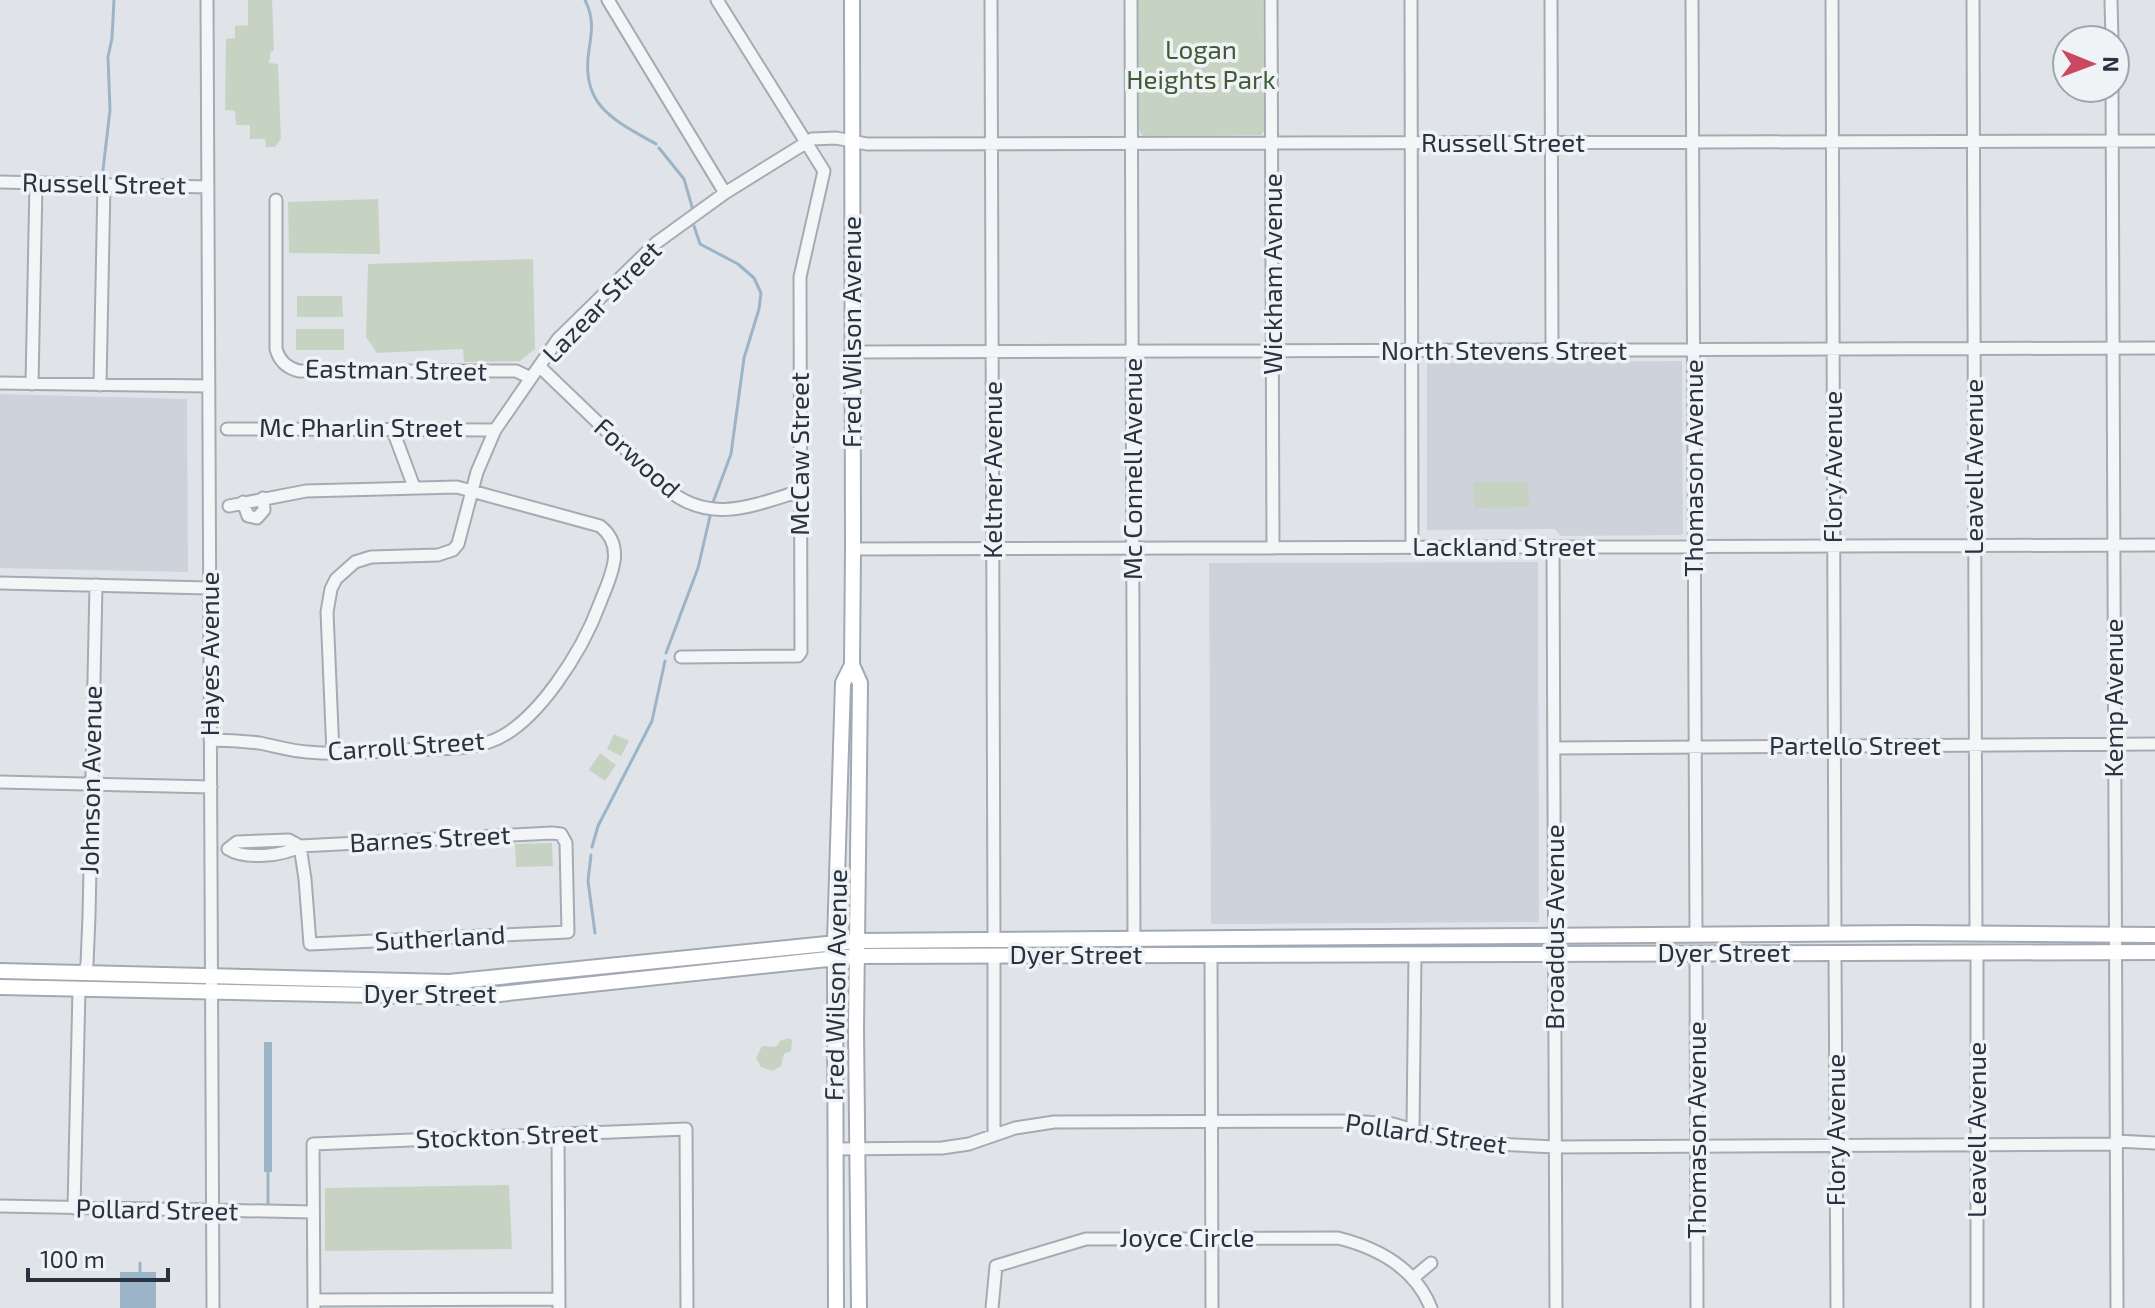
<svg xmlns="http://www.w3.org/2000/svg" width="2155" height="1308" font-family="'Exo 2',sans-serif">
  <rect width="100%" height="100%" fill="#e0e4e9"/>
  <path fill="#ced3db" d="M1682 361 1683 533 1681 535 1560 536 1555 529 1427 530V363Z
    M0 394 187 399 188 572 0 568Z
    M1538 562 1539 922 1211 924 1209 563Z"/>
  <path fill="#c7d3c2" d="M248 0H272L274 51H271L269 63 278 64 281 139 275 147H266L265 139H250V125H236L235 111 225 110 226 39 235 38V26L248 25Z
    M1138 0H1263L1264 131 1261 135 1143 136 1139 131Z
    M378 199 380 254 289 253 288 202Z
    M533 259 535 349 520 361 464 362 463 349 377 353 366 337 368 264Z
    M297 296H342L343 317H297Z
    M296 329H344V350H296Z
    M1473 482H1528L1529 507 1474 508Z
    M614 734 629 741 621 756 607 749Z
    M600 753 616 765 605 781 589 770Z
    M552 843 553 866 516 867 515 844Z
    M788 1038 792 1040 791 1051 784 1054 781 1066 773 1071 761 1067 756 1058 762 1046 776 1047 780 1041Z
    M509 1185 512 1249 325 1251V1188Z"/>
  <path fill="#9cb4c8" d="M264 1042H272V1172H264Z
    M120 1272H156V1308H120Z"/>
  <g fill="none" stroke-linecap="round" stroke-linejoin="round">
    <path stroke="#9cb4c8" stroke-width="3" d="M585 0C594 18 592 31 589 50 580 106 614 120 656 144
      M659 148 684 179 693 210
      M103 170 110 110 108 57 112 38 114 0
      M694 226 700 244 738 264 754 278 761 293 759 309 744 358 731 454 712 505
      M666 653 698 568 711 512
      M592 847 598 826 652 721 665 661
      M591 855 588 881 595 933
      M268 1208V1172
      M140 1263V1272"/>
    <g stroke="#a5abb3" stroke-width="15">
      <path id="minor" d="M207 0 213 1308
        M608 0 725 193
        M991 0 994 939
        M1131 0 1134 938
        M1271 0 1273 548
        M1411 0 1412 547
        M1551 0 1552 351
        M1692 0 1696 935
        M1832 0 1835 934
        M1973 0 1976 934
        M2111 0 2112 40
        M2112 88 2117 1308
        M0 182 208 187
        M276 200V349C279 360 287 368 299 371H516L531 378
        M853 352 2155 348
        M539 366 666 488C709 525 752 506 800 491
        M0 383 209 386
        M32 384 36 183
        M100 385 104 184
        M392 428 414 487
        M227 429 495 430
        M243 502 248 516 257 518 264 510 263 498
        M1553 547 1556 1308
        M853 549 2155 545
        M0 583 209 588
        M681 657 798 656 801 652 800 277 824 171 717 0
        M210 740C227 740 243 741 259 743 275 746 291 751 307 752 339 755 372 752 404 750 432 748 463 751 489 742 537 726 583 649 600 603 610 577 627 547 600 526L457 487 306 491 229 506
        M1555 748 2155 744
        M333 754 327 612 331 589 336 579 355 562 371 557 438 555 453 550 458 544 477 472 495 430 558 339 656 243 725 193 812 139 836 138 867 144 2155 141
        M0 782 211 787
        M552 833 561 834 566 843 568 932 310 944 305 879 300 846Z
        M289 840 300 846C284 856 245 860 228 849L237 842Z
        M1835 952 1837 1308
        M1696 953 1697 1308
        M1211 955 1212 1308
        M994 956V1135
        M83 974 87 964 89 916 96 585
        M1413 1129 1415 954
        M558 1135 559 1308
        M2116 1141 2155 1143
        M835 1149 942 1148 969 1144 1015 1128 1054 1122 1351 1121 1393 1124 1454 1142 1555 1147 2116 1144
        M0 1206 313 1212
        M74 1208 79 989
        M1413 1278 1431 1263
        M314 1300 559 1299
        M314 1308 313 1144 686 1129 687 1308
        M992 1308 996 1266 1086 1239 1338 1238C1378 1248 1415 1267 1431 1308
        M1977 1308V952"/>
    </g>
    <g stroke="#a0a9b4" stroke-width="18">
      <path id="major" d="M852 665 860 683 856 1029 859 1308
        M0 971 449 982 856 941 1911 933 2155 935
        M0 987 471 997 856 956 2155 952
        M836 1308 835 942 843 683 852 665 853 549 852 0"/>
    </g>
    <use href="#minor" stroke="#f3f5f7" stroke-width="11"/>
    <use href="#major" stroke="#fff" stroke-width="14"/>
  </g>
  <g text-anchor="middle" stroke-width="7" stroke-linejoin="round" paint-order="stroke">
    <g font-size="26" fill="#405b37" stroke="#f0f3f6">
      <text x="1201" y="59">Logan<tspan x="1201" dy="30">Heights Park</tspan></text>
    </g>
    <g font-size="26" fill="#293340" stroke="#f0f3f6">
      <text x="1503" y="152">Russell Street</text>
      <text transform="translate(104 184) rotate(1)" y="9">Russell Street</text>
      <text transform="translate(1273 274) rotate(-90)" y="9">Wickham Avenue</text>
      <text transform="translate(602 302) rotate(-46)" y="9">Lazear Street</text>
      <text transform="translate(852 332) rotate(-90)" y="9">Fred Wilson Avenue</text>
      <text x="1504" y="360">North Stevens Street</text>
      <text transform="translate(396 370) rotate(1)" y="9">Eastman Street</text>
      <text x="361" y="437">Mc Pharlin Street</text>
      <text transform="translate(800 454) rotate(-90)" y="9">McCaw Street</text>
      <text transform="translate(637 458) rotate(42)" y="9">Forwood</text>
      <text transform="translate(1833 467) rotate(-90)" y="9">Flory Avenue</text>
      <text transform="translate(1974 467) rotate(-90)" y="9">Leavell Avenue</text>
      <text transform="translate(1694 468) rotate(-90)" y="9">Thomason Avenue</text>
      <text transform="translate(1133 469) rotate(-90)" y="9">Mc Connell Avenue</text>
      <text transform="translate(993 470) rotate(-90)" y="9">Keltner Avenue</text>
      <text x="1504" y="556">Lackland Street</text>
      <text transform="translate(210 654) rotate(-90)" y="9">Hayes Avenue</text>
      <text transform="translate(2114 698) rotate(-90)" y="9">Kemp Avenue</text>
      <text transform="translate(406 746) rotate(-4)" y="9">Carroll Street</text>
      <text x="1855" y="755">Partello Street</text>
      <text transform="translate(91 780) rotate(-89)" y="9">Johnson Avenue</text>
      <text transform="translate(430 839) rotate(-3)" y="9">Barnes Street</text>
      <text transform="translate(1555 927) rotate(-90)" y="9">Broaddus Avenue</text>
      <text transform="translate(440 938) rotate(-3)" y="9">Sutherland</text>
      <text x="1724" y="962">Dyer Street</text>
      <text x="1076" y="964">Dyer Street</text>
      <text transform="translate(836 985) rotate(-89)" y="9">Fred Wilson Avenue</text>
      <text x="430" y="1003">Dyer Street</text>
      <text transform="translate(1697 1130) rotate(-90)" y="9">Thomason Avenue</text>
      <text transform="translate(1836 1130) rotate(-90)" y="9">Flory Avenue</text>
      <text transform="translate(1977 1130) rotate(-90)" y="9">Leavell Avenue</text>
      <text transform="translate(1426 1134) rotate(8)" y="9">Pollard Street</text>
      <text transform="translate(507 1136) rotate(-2)" y="9">Stockton Street</text>
      <text transform="translate(157 1210) rotate(1)" y="9">Pollard Street</text>
      <text x="1187" y="1247">Joyce Circle</text>
    </g>
  </g>
  <g transform="translate(2091 64) rotate(91)"><circle r="38" fill="#f0f3f6" stroke="#a0a6ad" stroke-width="2"/>
  <path d="M0-6L14 30L0 20L-14 30Z" fill="#cb4863"/>
  <text y="-12" font-size="22" font-weight="bold" text-anchor="middle" fill="#293340">N</text>
  </g>
  <path d="M28 1268v12h140v-12" fill="none" stroke="#293340" stroke-width="4"/>
  <text x="40" y="1268" font-size="24" fill="#293340" stroke="#f0f3f6" stroke-width="6" paint-order="stroke">100 m</text>
</svg>
